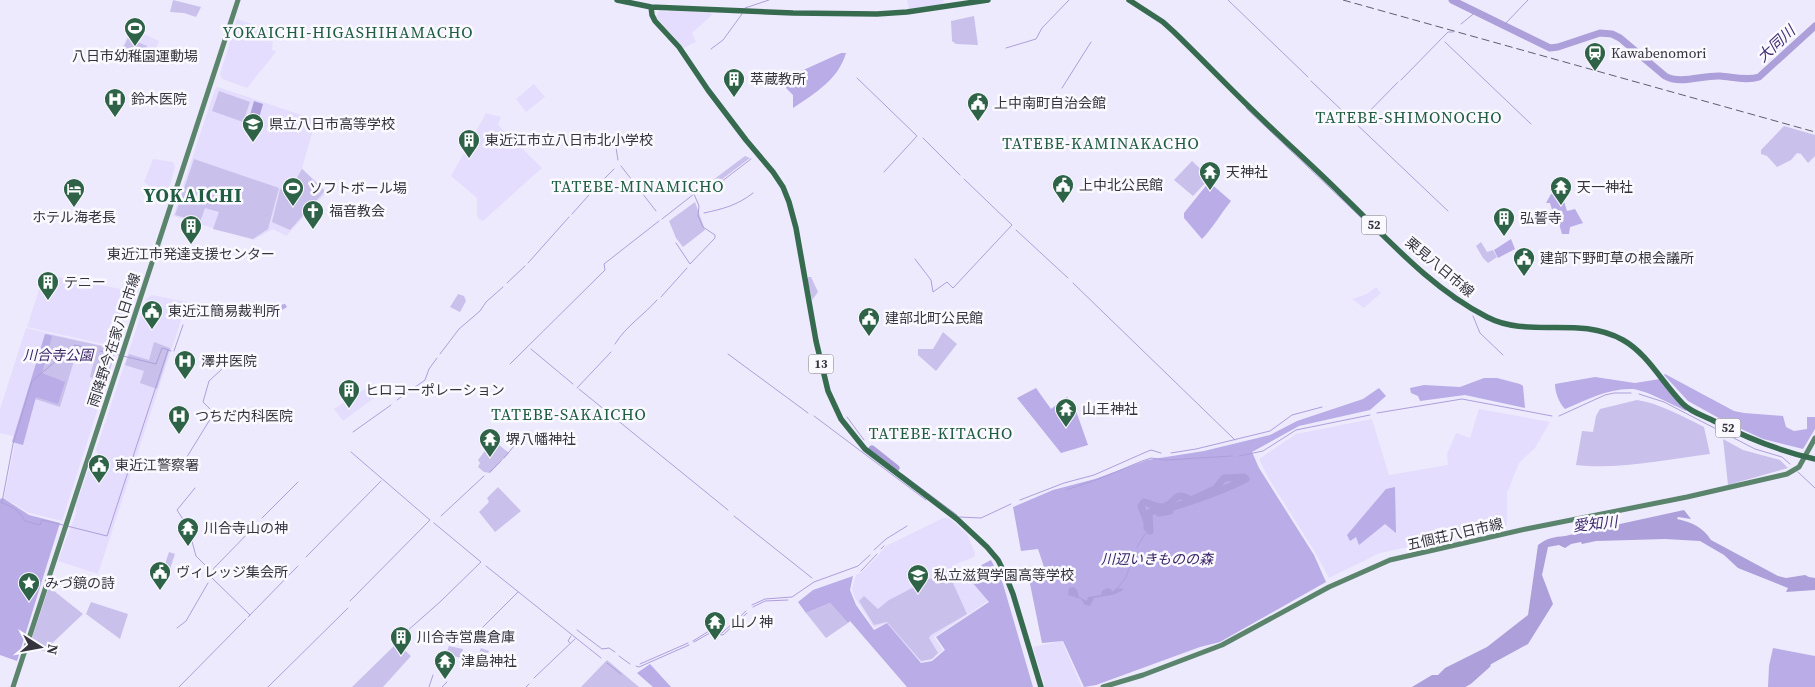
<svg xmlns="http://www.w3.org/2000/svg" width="1815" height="687" font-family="'Source Serif 4','Noto Sans JP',serif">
  <rect width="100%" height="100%" fill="#eeeafe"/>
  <path fill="#e4ddfd" d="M907 0H944L943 4 909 9Z
    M660 10 668 12 672 10 710 12 712 15 692 33 696 42 684 48 656 17Z
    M237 19 274 31 272 50 276 51V52L247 88 222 79 220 74Z
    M131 28 159 41 152 58 121 50Z
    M534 84 545 97 526 112 516 99Z
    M218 87 316 120 302 168 327 192 286 236 273 229 253 240 173 216 215 89Z
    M486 113 501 117 498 125 542 168 483 221 479 219 477 216V198L451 176Z
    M153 159 173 162 175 167 166 199 144 182Z
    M48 275 131 291 133 296 116 347 27 327 43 277Z
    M1376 287 1381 293 1364 308 1352 299 1367 294Z
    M152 295 187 302 98 574 58 561 76 513V505L89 469 94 465 98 454 96 450 146 299Z
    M26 328 117 349 62 521 29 513 4 498 16 437 0 433V409Z
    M368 387 378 395 343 421 334 409Z
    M1479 409 1550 422 1535 448 1519 463 1507 493V526L1380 553 1329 578 1315 552 1269 479 1259 459 1296 434 1372 419 1389 475 1448 465 1447 454 1456 433 1470 438Z
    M943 518H949L967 534 975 553 974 557 956 564 988 601 934 637 943 650 931 660 921 662 886 623 874 628 855 598 852 589 856 575 862 572 875 559 886 546Z
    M1062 641 1082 687H1045L1033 647Z"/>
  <path fill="#c9c0eb" d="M173 0 201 7 196 17 184 13 170 12Z
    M974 16 978 45 956 44 952 41 951 21Z
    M128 38 147 46 146 49 143 48 140 54 123 48Z
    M219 91 250 102 243 122 212 111Z
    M1784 126 1815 135V156L1808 163 1801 154 1797 153 1791 160 1777 167 1767 156 1761 154V150Z
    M745 156 750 158 717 183H709Z
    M194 159 279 188 268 229 253 239 213 229 219 212 205 208 200 222 175 215Z
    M1192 161 1210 178 1193 196 1174 180Z
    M302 169 325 191 290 230 272 222 280 189 289 192Z
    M695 202 705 230 683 247 676 238 669 221Z
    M1481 242 1487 252 1493 250 1497 257 1488 263 1483 258 1476 246Z
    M808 277H811L818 292 812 300 807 279Z
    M458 294 464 296 466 301 460 312 450 307Z
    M943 332 957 344 936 371 918 355V349H933Z
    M47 334 116 349 106 382 90 377 95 356 77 351 60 407 29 397Z
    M154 342 170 348 157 389 140 383 144 371 125 365 129 354 149 360Z
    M1637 400C1661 404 1682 416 1704 427L1710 454C1668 459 1618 470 1576 465L1582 431 1593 432 1596 416 1600 409Z
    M1723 439 1743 450 1780 460 1788 468 1728 485Z
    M493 440 509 453 490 473 484 472 478 467 480 463 478 460Z
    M498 487 521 511 495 532 479 512 489 502 487 498Z
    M169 552 175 554 169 572 163 570Z
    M947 570 967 614 931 635 929 638 938 653 932 659 921 661 887 622 874 625 859 601 864 596 878 609 889 600Z
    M49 587 83 614 44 651 29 647Z
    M91 602 128 614 120 639 86 614Z
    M830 603 848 623 826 638 806 613Z
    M397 643 411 656 383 687H352Z
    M449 646 463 649 461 658 446 654Z
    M481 648 489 651 484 662 476 661Z
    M607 660 639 687H581Z"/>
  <path fill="#b9ace7" d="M841 53H846C838 80 815 93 793 108V95L786 88 788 77Z
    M1209 182 1231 201C1221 213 1213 228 1202 239L1184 218V213Z
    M1551 194 1560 195 1563 198 1567 211 1575 209 1583 223 1570 227 1569 234H1562L1558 220H1555L1550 203H1546Z
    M1511 239 1515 249 1498 258 1494 250Z
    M285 304 287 307 272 316 266 307Z
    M45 334 52 336 42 373 65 382 58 404 36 397 23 445 12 442Z
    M1665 374 1734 411 1744 413 1783 416 1786 427 1794 431 1807 429V417H1815V429L1803 449 1763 439 1726 422 1688 401 1664 375Z
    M1595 377 1635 383 1660 379 1687 409 1686 411C1673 405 1646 390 1632 389 1609 388 1586 400 1565 409 1559 403 1555 392 1555 384Z
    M1484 378H1497L1520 384 1523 386 1525 408 1465 395 1420 401 1418 396 1411 393 1410 388 1424 385 1460 387Z
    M1036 388 1051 409 1067 397 1075 408 1088 445 1061 453 1017 398Z
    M1379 388 1386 396 1370 410 1299 426 1252 452 1259 468 1314 555 1326 582 1220 642 1200 647 1096 685 1084 687 1063 641 1042 643 1028 574 1044 567 1038 549 1021 551 1013 507 1053 490 1095 479 1147 460 1204 451 1270 435 1297 421 1363 399Z
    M1395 487 1396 533 1385 524 1359 545 1356 537 1350 541 1347 535 1386 489Z
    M3 498 29 515 60 523 17 661 0 655V499Z
    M991 560 1003 584 1033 687H907L850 621 848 623 830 603 806 613 798 602 813 590 853 576 850 590 856 605 874 630 887 623 921 663 932 661 945 650 936 637 989 602 965 574Z
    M1773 648 1815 656V687H1768L1769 666Z
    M650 664 671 687H653L637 673Z"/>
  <path fill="#ad9fda" d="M254 101 263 104 259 118 250 115Z
    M1684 510 1691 519 1678 517 1677 519C1691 522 1703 527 1711 540L1778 576 1786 578 1805 575 1809 577 1815 578V590L1786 592 1788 588 1738 568 1724 555 1700 541 1665 539 1596 541 1582 544 1581 542 1571 544 1565 548 1559 545 1548 547 1542 575 1553 604 1528 644 1473 674 1463 687H1412L1432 675H1438L1445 668 1487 647 1528 615 1538 545C1547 538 1554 537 1565 536Z
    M1074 587 1077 590 1079 597 1087 601 1088 597 1101 595 1102 591 1107 588 1111 589 1112 592 1117 588 1124 589C1116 596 1103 596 1094 598L1090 606 1085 605 1081 599 1068 595 1069 588Z"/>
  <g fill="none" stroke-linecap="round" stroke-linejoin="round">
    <path stroke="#ad9fda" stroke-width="1" d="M1228 0 1308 77
      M745 8 769 0
      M1461 24 1477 11
      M1504 25 1528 0
      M1445 42 1531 124
      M1006 48 1036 39 1042 28 1069 0
      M711 49 723 40 742 14
      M857 78 917 136 884 172
      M1401 80 1448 32H1453
      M1311 81 1448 211
      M1062 88 1091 42
      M1246 108 1372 228
      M1358 123 1398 82
      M614 135 618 160
      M923 138 960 175
      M621 166 656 211
      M593 190 614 169
      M697 193 709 185H717L751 159
      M704 213C723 209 738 205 753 193
      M572 214 589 195
      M662 219 694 194 699 206 698 216 703 227 715 235V238L690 264 676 243
      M1016 230 1068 278
      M915 259 931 280 933 292 947 282 953 288 1012 225 964 179
      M528 263 569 217
      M507 283 525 266
      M1073 283 1235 440
      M661 297 687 268
      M1452 299 1457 302
      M1473 316 1480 333 1503 355
      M615 344C626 326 644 315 657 300
      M531 349 573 384
      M100 351 119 355
      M174 351 183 325
      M440 354 459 329 480 311 486 302 503 287
      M728 354 808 413
      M123 356 156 364 162 348 171 351
      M510 364 605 270 604 264 659 221
      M577 388 611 352
      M579 389 728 510
      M1639 394 1664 402 1755 449 1782 457 1790 464
      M397 400 425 380 429 369 437 358
      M1377 413 1462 399 1552 416
      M814 416 926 500
      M1559 416 1605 395 1614 393H1631
      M847 417 864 440
      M353 432 391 405
      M1171 453 1196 449 1270 431 1292 415 1322 407
      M1239 456 1263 451 1296 430 1370 415
      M504 458 519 440 531 431
      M199 471 185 460 214 413 203 402 209 381 236 356
      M490 472 501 461
      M1798 472 1815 488
      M902 474 957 515
      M195 488 177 510 188 527 196 556 208 568
      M1066 490 1099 479 1142 461 1151 458 1166 460 1232 456
      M1020 500 1064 483 1094 475 1146 452 1151 450 1161 453
      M0 502C11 506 19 510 25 521L40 525 42 520 63 525
      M2 502 13 444 32 381 75 345 96 350
      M441 516 484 476
      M734 516 812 578
      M959 517 981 518 1011 504
      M262 518 298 482
      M67 526 107 536 168 350
      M1137 547 1146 533
      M881 549 884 546
      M874 550 886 539 907 526
      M306 557 381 481
      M486 566 601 658
      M861 571 877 554
      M1117 589 1126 577 1134 555
      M350 601 430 520 351 452
      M752 605 765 599 792 597 814 582 858 566 870 555
      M753 607 765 601 788 600
      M250 615 212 578 214 568 257 524
      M248 617 298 566
      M177 628 186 621 208 583
      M577 630 602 649 609 648 615 652
      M478 632 518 592
      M397 640 441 601 481 562 434 523
      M693 641 709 631 722 633 746 611
      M694 642 710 633 723 635 747 613
      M570 643 568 641 571 636
      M619 656 630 664
      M607 663 621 674
      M640 664 688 643
      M636 666 639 667 689 645
      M534 678 575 639
      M179 687 246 619
      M268 687 348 608
      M429 687 433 675
      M442 687 447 682
      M526 687 529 684"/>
    <path stroke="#ad9fda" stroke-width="7" d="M1452 0 1550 48 1558 47 1600 33 1612 34 1620 38 1665 76C1680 85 1703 75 1720 76 1733 77 1747 81 1759 77L1815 26
      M872 449 896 468
      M1244 477 1246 479C1222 491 1196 500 1170 508V511L1159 513 1157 509 1149 513 1150 531 1147 528V522L1141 506 1144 502C1149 503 1157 508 1163 507 1177 504 1172 489 1191 500L1215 489 1224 478Z
      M1458 687 1469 681 1487 665"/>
    <path stroke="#5b846d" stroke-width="5" d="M13 687 238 0
      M1103 687 1143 675 1222 645 1329 587 1390 560 1526 529 1687 497 1787 474 1799 467 1815 438"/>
    <path stroke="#376b50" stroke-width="5.5" d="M617 0 651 7 793 13 877 14 907 12 988 0
      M1129 0 1163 22 1174 32C1205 62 1234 93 1265 122 1290 146 1316 169 1341 194 1386 237 1430 288 1487 317 1529 339 1578 315 1623 340 1648 354 1663 384 1683 404 1691 412 1704 416 1714 421 1747 438 1779 451 1815 459
      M651 7 652 15 655 21 679 47 708 90 746 140 773 172 783 187 789 202 796 228 816 341 828 391 841 419 865 449 957 519 987 547 998 560 1005 574 1013 594 1041 687"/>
    <path stroke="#615e6a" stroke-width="1" stroke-dasharray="8 4" stroke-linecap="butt" d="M1343 0 1815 132"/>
  </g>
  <defs>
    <g id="stadium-pin" transform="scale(1.125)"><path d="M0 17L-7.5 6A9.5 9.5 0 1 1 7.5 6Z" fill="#2f6348" stroke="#faf9ff"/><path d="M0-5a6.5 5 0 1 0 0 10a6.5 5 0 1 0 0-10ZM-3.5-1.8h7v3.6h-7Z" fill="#fff"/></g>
    <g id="station-pin" transform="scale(1.125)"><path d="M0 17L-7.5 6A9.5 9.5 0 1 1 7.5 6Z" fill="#2f6348" stroke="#faf9ff"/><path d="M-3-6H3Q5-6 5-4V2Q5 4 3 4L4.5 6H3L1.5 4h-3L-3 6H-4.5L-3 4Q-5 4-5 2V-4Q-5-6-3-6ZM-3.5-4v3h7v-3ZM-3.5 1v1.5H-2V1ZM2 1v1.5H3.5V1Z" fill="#fff"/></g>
    <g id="building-pin" transform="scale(1.125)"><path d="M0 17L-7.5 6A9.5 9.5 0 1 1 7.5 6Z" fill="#2f6348" stroke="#faf9ff"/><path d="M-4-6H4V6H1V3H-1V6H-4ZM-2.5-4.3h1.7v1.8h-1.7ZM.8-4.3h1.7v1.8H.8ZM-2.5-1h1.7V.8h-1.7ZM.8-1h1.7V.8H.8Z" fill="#fff"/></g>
    <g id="hospital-pin" transform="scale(1.125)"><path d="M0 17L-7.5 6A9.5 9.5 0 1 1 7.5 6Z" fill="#2f6348" stroke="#faf9ff"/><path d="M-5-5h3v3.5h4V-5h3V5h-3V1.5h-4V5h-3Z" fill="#fff"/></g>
    <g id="civic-pin" transform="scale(1.125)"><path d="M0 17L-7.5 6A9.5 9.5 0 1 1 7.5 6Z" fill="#2f6348" stroke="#faf9ff"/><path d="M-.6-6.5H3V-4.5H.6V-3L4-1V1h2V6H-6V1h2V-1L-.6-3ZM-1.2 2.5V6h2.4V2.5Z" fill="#fff"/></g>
    <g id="school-pin" transform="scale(1.125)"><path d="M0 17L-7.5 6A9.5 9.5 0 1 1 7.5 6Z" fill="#2f6348" stroke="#faf9ff"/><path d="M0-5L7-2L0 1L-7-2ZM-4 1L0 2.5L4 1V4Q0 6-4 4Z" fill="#fff"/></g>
    <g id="temple-pin" transform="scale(1.125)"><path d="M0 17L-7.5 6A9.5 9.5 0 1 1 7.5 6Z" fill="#2f6348" stroke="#faf9ff"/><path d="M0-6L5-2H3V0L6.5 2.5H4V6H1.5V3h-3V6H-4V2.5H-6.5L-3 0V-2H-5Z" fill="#fff"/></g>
    <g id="hotel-pin" transform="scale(1.125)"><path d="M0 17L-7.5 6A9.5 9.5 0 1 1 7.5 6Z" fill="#2f6348" stroke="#faf9ff"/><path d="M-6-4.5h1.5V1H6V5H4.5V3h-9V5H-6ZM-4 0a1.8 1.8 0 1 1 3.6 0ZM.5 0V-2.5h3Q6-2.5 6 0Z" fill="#fff"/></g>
    <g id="church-pin" transform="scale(1.125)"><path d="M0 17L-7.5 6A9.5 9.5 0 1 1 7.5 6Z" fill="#2f6348" stroke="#faf9ff"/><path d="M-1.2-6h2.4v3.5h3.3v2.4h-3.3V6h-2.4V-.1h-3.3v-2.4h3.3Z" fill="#fff"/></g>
    <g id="sight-pin" transform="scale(1.125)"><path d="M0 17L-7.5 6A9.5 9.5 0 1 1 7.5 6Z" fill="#2f6348" stroke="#faf9ff"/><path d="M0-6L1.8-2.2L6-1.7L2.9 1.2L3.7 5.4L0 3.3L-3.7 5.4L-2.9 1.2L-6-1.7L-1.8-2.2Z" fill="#fff"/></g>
  </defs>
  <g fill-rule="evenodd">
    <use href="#stadium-pin" x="135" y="28"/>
    <use href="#station-pin" x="1595" y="53"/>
    <use href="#building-pin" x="734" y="79"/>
    <use href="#hospital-pin" x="115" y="99"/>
    <use href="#civic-pin" x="978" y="103"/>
    <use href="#school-pin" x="253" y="124"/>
    <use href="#building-pin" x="469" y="140"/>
    <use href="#temple-pin" x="1210" y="172"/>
    <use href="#civic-pin" x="1063" y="185"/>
    <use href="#temple-pin" x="1561" y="187"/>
    <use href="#stadium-pin" x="293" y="188"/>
    <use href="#hotel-pin" x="74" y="189"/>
    <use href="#church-pin" x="313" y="211"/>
    <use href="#building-pin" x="1504" y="218"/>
    <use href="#building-pin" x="191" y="226"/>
    <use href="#civic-pin" x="1524" y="258"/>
    <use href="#building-pin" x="48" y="282"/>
    <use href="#civic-pin" x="152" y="311"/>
    <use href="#civic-pin" x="869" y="318"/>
    <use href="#hospital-pin" x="185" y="361"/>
    <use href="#building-pin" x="349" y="390"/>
    <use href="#temple-pin" x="1066" y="409"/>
    <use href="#hospital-pin" x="179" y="416"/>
    <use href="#temple-pin" x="490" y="439"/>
    <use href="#civic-pin" x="99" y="465"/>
    <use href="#temple-pin" x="188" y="528"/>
    <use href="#civic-pin" x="160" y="572"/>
    <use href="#school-pin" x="918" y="575"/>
    <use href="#sight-pin" x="29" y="583"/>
    <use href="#temple-pin" x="715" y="622"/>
    <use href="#building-pin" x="401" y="637"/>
    <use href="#temple-pin" x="445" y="661"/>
  </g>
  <g text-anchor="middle" stroke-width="5" stroke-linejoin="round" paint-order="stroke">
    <g fill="#faf9ff" stroke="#706e76" stroke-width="1">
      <rect x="1361.5" y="215.5" width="25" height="19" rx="4"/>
      <rect x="808.5" y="354.5" width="25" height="19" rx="4"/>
      <rect x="1715.5" y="418.5" width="25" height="19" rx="4"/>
    </g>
    <g font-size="12" font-weight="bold" fill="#35333c">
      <text x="1374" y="229">52</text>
      <text x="821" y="368">13</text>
      <text x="1728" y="432">52</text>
    </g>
    <g font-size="14" fill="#35333c" stroke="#faf9ff" text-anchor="start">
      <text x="1611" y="58">Kawabenomori</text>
      <text x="135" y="61" text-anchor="middle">八日市幼稚園運動場</text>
      <text x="750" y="84">萃蔵教所</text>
      <text x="131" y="104">鈴木医院</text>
      <text x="994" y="108">上中南町自治会館</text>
      <text x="269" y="129">県立八日市高等学校</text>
      <text x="485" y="145">東近江市立八日市北小学校</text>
      <text x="1226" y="177">天神社</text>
      <text x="1079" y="190">上中北公民館</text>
      <text x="1577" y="192">天一神社</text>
      <text x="309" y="193">ソフトボール場</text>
      <text x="329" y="216">福音教会</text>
      <text x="74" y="222" text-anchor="middle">ホテル海老長</text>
      <text x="1520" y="223">弘誓寺</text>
      <text x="191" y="259" text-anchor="middle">東近江市発達支援センター</text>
      <text x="1540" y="263">建部下野町草の根会議所</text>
      <text x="64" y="287">テニー</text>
      <text x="168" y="316">東近江簡易裁判所</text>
      <text x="885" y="323">建部北町公民館</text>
      <text x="201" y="366">澤井医院</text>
      <text x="365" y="395">ヒロコーポレーション</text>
      <text x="1082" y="414">山王神社</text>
      <text x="195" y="421">つちだ内科医院</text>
      <text x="506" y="444">堺八幡神社</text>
      <text x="115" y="470">東近江警察署</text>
      <text x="204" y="533">川合寺山の神</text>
      <text x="176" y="577">ヴィレッジ集会所</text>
      <text x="934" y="580">私立滋賀学園高等学校</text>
      <text x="45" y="588">みづ鏡の詩</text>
      <text x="731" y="627">山ノ神</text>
      <text x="417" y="642">川合寺営農倉庫</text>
      <text x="461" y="666">津島神社</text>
    </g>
    <g font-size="14" fill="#35333c" stroke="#faf9ff">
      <text transform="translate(1440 267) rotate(40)" y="5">栗見八日市線</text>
      <text transform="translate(114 340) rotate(-72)" y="5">雨降野今在家八日市線</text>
      <text transform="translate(1455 534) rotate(-13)" y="5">五個荘八日市線</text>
    </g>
    <g font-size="14" font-style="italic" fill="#392266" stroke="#faf9ff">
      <text x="58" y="360">川合寺公園</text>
      <text x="1157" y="564">川辺いきものの森</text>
    </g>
    <g font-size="15" font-style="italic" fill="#422c71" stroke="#faf9ff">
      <text transform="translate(1776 44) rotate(-43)" y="5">大同川</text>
      <text transform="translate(1595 524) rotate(-6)" y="5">愛知川</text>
    </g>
    <g font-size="16" letter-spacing="1" fill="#205d40" stroke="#faf9ff">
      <text x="348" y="38">YOKAICHI-HIGASHIHAMACHO</text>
      <text x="1409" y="123">TATEBE-SHIMONOCHO</text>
      <text x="1101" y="149">TATEBE-KAMINAKACHO</text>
      <text x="638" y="192">TATEBE-MINAMICHO</text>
      <text x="569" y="420">TATEBE-SAKAICHO</text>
      <text x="941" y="439">TATEBE-KITACHO</text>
    </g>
    <g font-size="19" font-weight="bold" letter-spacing="1" fill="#205d40" stroke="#faf9ff">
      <text x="193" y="202">YOKAICHI</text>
    </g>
  </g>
  <g transform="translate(40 647) rotate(101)" stroke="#faf9ff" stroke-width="4" paint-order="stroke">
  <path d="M0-4L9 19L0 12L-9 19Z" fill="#35333c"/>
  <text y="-8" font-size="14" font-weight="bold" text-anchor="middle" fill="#35333c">N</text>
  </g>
</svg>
